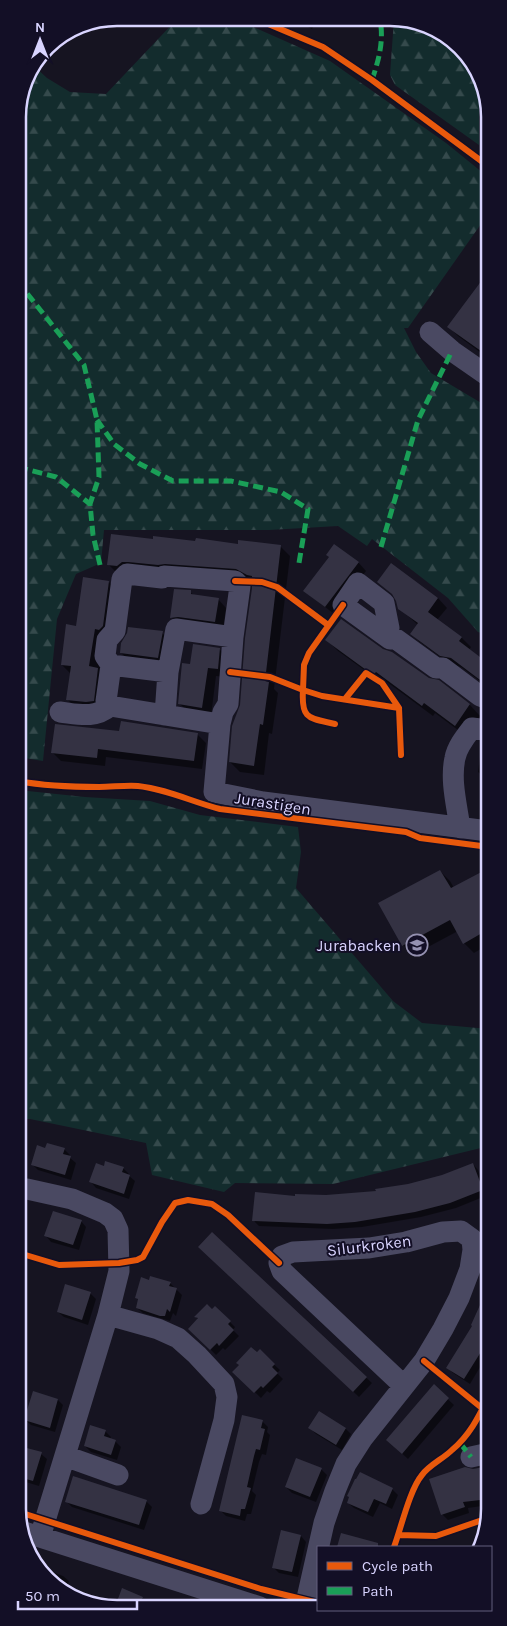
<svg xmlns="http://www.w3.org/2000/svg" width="507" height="1626" font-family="Karla,sans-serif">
  <defs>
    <pattern id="forest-firs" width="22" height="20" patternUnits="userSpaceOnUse" patternTransform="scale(1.25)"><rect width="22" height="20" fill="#132c2d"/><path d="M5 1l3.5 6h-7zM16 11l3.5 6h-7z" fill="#354a4c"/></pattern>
  </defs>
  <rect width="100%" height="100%" fill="#161421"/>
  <path fill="url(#forest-firs)" d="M178 18H217L236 27 251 26 330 61 446 143 488 177V214L408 328H404L416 352 431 373 488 407V635L478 632 448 598 372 539 367 546 338 526 269 530H104L101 563 76 574 57 619 43 761 18 757V111L25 79 34 66 47 78 70 92 106 94Z
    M394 19H410L461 47 479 82V145L395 85 390 75Z
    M18 790 85 797 150 801 200 815 298 827 301 852 296 888 393 1001 422 1023 489 1029V1146L333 1184 235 1183 224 1192 152 1175 146 1143 30 1119H19Z"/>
  <path fill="#0007" d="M292 19H317L312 29Z
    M488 274V358L458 336 449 327Z
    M154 540 281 547 290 556 274 689 278 693 272 734 269 733 264 775 240 772 230 762 242 705 253 582 247 578 118 574 109 565Z
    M330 557 358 562 366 571 334 614 305 591Z
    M109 582 119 593 104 712 79 711 68 700 71 674 62 665 77 627Z
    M379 582 438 598 447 608 437 620 462 638 471 647 469 650 479 658 488 659V687L461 667 450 664 420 642 411 633 418 625 399 608 396 597Z
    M190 592 195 596 218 599 226 608 223 630 180 626 172 618Z
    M162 633 171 641 166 666 130 661 121 653Z
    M327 640 382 650 428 679 438 682 470 705 480 716 466 736 435 713 433 716 387 682 385 685 338 651Z
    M219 649 228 657 226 677 216 676 211 716 188 712 180 704 191 665Z
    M120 732 197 734 206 743 202 769 106 757 105 766 61 761 53 753Z
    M482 743 488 744V780L478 772Z
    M489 869V944L474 953 464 943 458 931 413 955 403 945 380 903 440 871 450 881 454 888Z
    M46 1149H64L70 1155 69 1157 76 1163 71 1180 38 1170 32 1164Z
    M473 1164 478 1170 488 1195 456 1208 421 1217 362 1227 333 1229 259 1226 253 1220 297 1197 377 1193 442 1176Z
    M104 1167 123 1168 129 1174 128 1175 135 1181 129 1199 96 1188 91 1182Z
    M81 1221 86 1227 79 1250 51 1242 46 1236Z
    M212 1234 372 1383 359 1397 200 1247Z
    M19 1281 25 1287 19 1306Z
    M150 1281 170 1283 182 1295 176 1316 173 1313 170 1321 143 1313 137 1308 139 1301 136 1297Z
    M489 1288V1352L470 1384 453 1373 448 1368 474 1327 472 1325Z
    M90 1293 96 1299 88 1325 64 1317 58 1312Z
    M196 1317 230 1322 235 1327 233 1330 239 1336 225 1350 223 1348 216 1355 190 1329 199 1320Z
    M267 1358 280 1370 277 1373 283 1379 270 1393 267 1391 261 1398 234 1372Z
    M434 1386 454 1405 408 1459 393 1445Z
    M34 1393 58 1400 63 1405 55 1432 31 1425 25 1420Z
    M262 1421 268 1427 267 1432 270 1435 266 1455 262 1454 259 1462 252 1491 256 1495 251 1514H247L245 1521 226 1516 220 1510Z
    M310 1428 346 1429 351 1434 342 1450 316 1434Z
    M105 1431 111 1437 110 1439 115 1441 121 1447 117 1460 91 1452 85 1446Z
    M19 1447 41 1454 47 1459 39 1486 19 1480Z
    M489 1467V1505L468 1508 469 1513 448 1520 442 1514 473 1471Z
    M321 1469 327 1475 316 1502 292 1493 286 1487Z
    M392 1489 398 1495 392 1509 380 1503 373 1517 354 1508 348 1503Z
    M66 1501H146L152 1507 144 1530 72 1507Z
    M301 1536 306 1542 298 1577 279 1573 273 1567Z
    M44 1569 63 1576 69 1581 66 1590 46 1579 43 1572Z
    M142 1598 148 1604 147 1607H116Z"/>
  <path fill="#343243" d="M488 272V356L447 327Z
    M111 534 153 539V536L195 541 196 538 238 544V540L281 545 265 681 269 682 263 725 260 724 254 766 229 762 232 726 240 705 245 638 252 588V576L247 575 236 569 165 564 158 565 128 562H122L117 566 107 565Z
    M334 544 359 562 325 607 303 591 329 557 326 555Z
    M391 563 438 598 428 612 462 637 459 641 480 657 488 658V686L451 658 440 656 410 634 418 623 398 609 396 601 392 594 377 582Z
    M83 577 109 581 103 626 99 630 95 629 89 666 98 668 94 701 86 702 66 700 71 666 61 665 66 624 76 626Z
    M174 589 191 590V594L219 598 215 622 178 617 170 618Z
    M341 619 383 649 392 652 429 678 439 680 470 704 455 726 424 703 422 706 376 672 373 675 325 640Z
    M128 627 163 631 158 658 120 653 121 643 127 633Z
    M193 644 220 648 218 669 208 668 202 708 178 704 182 663 190 664Z
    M121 721 198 733 194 761 98 749 97 758 51 753 55 724 119 731Z
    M489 868V929L463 944 450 920 402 946 378 903 440 870 451 888Z
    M47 1143 65 1148 63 1154 71 1156 65 1175 31 1165 37 1145 45 1148Z
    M105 1161 124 1167 122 1172 130 1175 124 1194 89 1182 96 1163 104 1166Z
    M473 1163 483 1190 450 1203 415 1212 355 1222 327 1224 252 1221 255 1192 295 1196V1194L326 1195 376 1191 375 1189 408 1184 442 1175Z
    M53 1211 82 1220 73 1245 44 1236Z
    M212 1232 367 1377 353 1392 198 1247Z
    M150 1276 171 1282 169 1286 177 1288 170 1312 167 1309 165 1316H160L136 1308 138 1299 135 1298 141 1277 149 1280Z
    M65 1284 91 1292 82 1320 57 1312Z
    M489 1285V1339L464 1379 446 1368 472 1326 471 1325Z
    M207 1304 212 1309 215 1306 231 1321 228 1324 234 1330 219 1346 217 1343 210 1350 188 1329 198 1318 194 1317Z
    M251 1347 257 1352 260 1349 275 1364 272 1367 278 1373 263 1388 261 1386 254 1393 232 1372 239 1365 236 1363Z
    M434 1384 449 1398 402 1454 386 1440Z
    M33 1391 58 1399 50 1428 24 1420Z
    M319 1411 346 1428 336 1445 308 1428Z
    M242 1415 263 1420 261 1428 265 1429 260 1450 256 1449 254 1456 247 1487 251 1488 245 1509H241L240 1516 219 1511Z
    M90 1425 106 1430 104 1436 116 1440 111 1455 84 1446Z
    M19 1446 42 1452 33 1481 19 1477Z
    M296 1458 322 1468 310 1497 285 1487Z
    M489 1466V1499L463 1502 465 1507 441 1515 429 1479 465 1467 473 1469Z
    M360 1472 393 1488 386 1504 374 1499 368 1512 347 1503 349 1497 347 1496 355 1479H356Z
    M73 1476 147 1500 139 1525 65 1502Z
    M281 1530 301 1535 292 1572 272 1568Z
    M341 1533 378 1543V1547H337Z
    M122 1588 143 1597 139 1607H115Z"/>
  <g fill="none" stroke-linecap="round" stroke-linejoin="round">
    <path stroke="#4a4962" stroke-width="21" d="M430 332 452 351 488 376
      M383 634 389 628 384 603 358 583 343 605 390 639H396L436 668H443L480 696 488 699
      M111 665 168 672
      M60 712C78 714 95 719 110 706
      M165 715 168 672 176 629 233 637
      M220 724 110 706 106 701 111 665 105 656 107 640 115 631 122 579 127 574 162 578 164 576 235 581 240 586 233 637 228 704 223 712 220 724 214 792 263 802 488 831
      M460 828C457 806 450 780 455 758 457 747 465 737 472 728L488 730
      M27 1189 72 1199 105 1213 113 1219 118 1230 119 1271 108 1315 40 1537
      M108 1315 158 1329 178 1338 197 1355 224 1384 227 1397 224 1420 201 1504
      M65 1456 118 1475
      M471 1457 489 1453
      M21 1531 260 1607
      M305 1607 324 1523 335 1491 346 1464 362 1439 424 1361 443 1329 459 1298 470 1269 473 1250 472 1239 461 1231 443 1232 406 1242 369 1248 293 1252 282 1256 279 1263 282 1271 404 1386"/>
    <path stroke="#1a9f57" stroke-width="5" stroke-dasharray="10 5" stroke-linecap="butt" d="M372 80C379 59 384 41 380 19
      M18 282 84 365 97 420 99 477 90 504 93 535 101 569
      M97 420 114 444 140 464 173 481H231L281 492 308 509 299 563
      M18 467 56 477 90 504
      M381 547 418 420 452 351
      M460 1443 471 1457"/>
    <g stroke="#130f26" stroke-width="9">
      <path id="cycleway" d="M254 18 323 47 372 80 488 166
        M235 581 262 582 277 587 328 625
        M230 672 270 677 303 690 304 665 309 653 343 605
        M345 699 366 673 382 683 399 708
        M335 724C309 718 301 720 303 690L322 696 399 708 401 755
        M18 781C45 786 72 787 99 787 112 787 126 785 138 786 167 789 192 802 220 809L406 832 420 838 489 847
        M19 1253 59 1265 119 1263 137 1260 143 1257 162 1222 175 1203 188 1200 212 1204 228 1215 279 1263
        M424 1361 483 1409
        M19 1512 261 1589 318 1603
        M398 1535 436 1536 488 1518
        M394 1547C401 1528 410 1489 422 1475 429 1465 443 1459 452 1450 470 1435 479 1416 489 1396"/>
    </g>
    <use href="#cycleway" stroke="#e8590c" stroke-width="6"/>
  </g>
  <defs>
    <g id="school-ring" transform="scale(1.125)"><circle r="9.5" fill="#130f26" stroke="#9591b1" stroke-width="1.5"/><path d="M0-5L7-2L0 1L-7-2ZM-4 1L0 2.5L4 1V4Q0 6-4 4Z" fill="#9591b1"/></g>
  </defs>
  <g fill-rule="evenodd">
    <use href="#school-ring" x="417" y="945"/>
  </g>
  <g text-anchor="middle" stroke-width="4" stroke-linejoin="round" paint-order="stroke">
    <g font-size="16" fill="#d9d4ff" stroke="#130f26">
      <text transform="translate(273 803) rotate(9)" y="6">Jurastigen</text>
      <text transform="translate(369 1245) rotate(-7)" y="6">Silurkroken</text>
    </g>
    <g font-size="16" fill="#d9d4ff" stroke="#130f26" text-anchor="end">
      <text x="401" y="951">Jurabacken</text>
    </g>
  </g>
  <path d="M0 0H507V1626H0ZM117 26H390A91 91 0 0 1 481 117V1509A91 91 0 0 1 390 1600H117A91 91 0 0 1 26 1509V117A91 91 0 0 1 117 26Z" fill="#130f26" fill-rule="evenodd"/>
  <path fill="none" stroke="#d9d4ff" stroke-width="2.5" d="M117 26H390A91 91 0 0 1 481 117V1509A91 91 0 0 1 390 1600H117A91 91 0 0 1 26 1509V117A91 91 0 0 1 117 26Z"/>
  <rect x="317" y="1546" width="175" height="65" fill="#130f26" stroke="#625e7d"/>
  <rect x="327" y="1562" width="25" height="8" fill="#e8590c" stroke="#625e7d"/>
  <text x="362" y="1571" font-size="15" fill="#d9d4ff">Cycle path</text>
  <rect x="327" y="1587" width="25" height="8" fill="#1a9f57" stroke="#625e7d"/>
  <text x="362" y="1596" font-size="15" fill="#d9d4ff">Path</text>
  <g transform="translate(40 40)" stroke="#130f26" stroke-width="4" paint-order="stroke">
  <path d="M0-4L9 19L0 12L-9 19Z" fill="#d9d4ff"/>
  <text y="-8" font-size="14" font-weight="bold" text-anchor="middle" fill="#d9d4ff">N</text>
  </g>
  <path d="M18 1601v8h119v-8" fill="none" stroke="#d9d4ff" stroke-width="2.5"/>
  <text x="25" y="1601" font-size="15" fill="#d9d4ff" stroke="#130f26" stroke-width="4" paint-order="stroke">50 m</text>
</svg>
